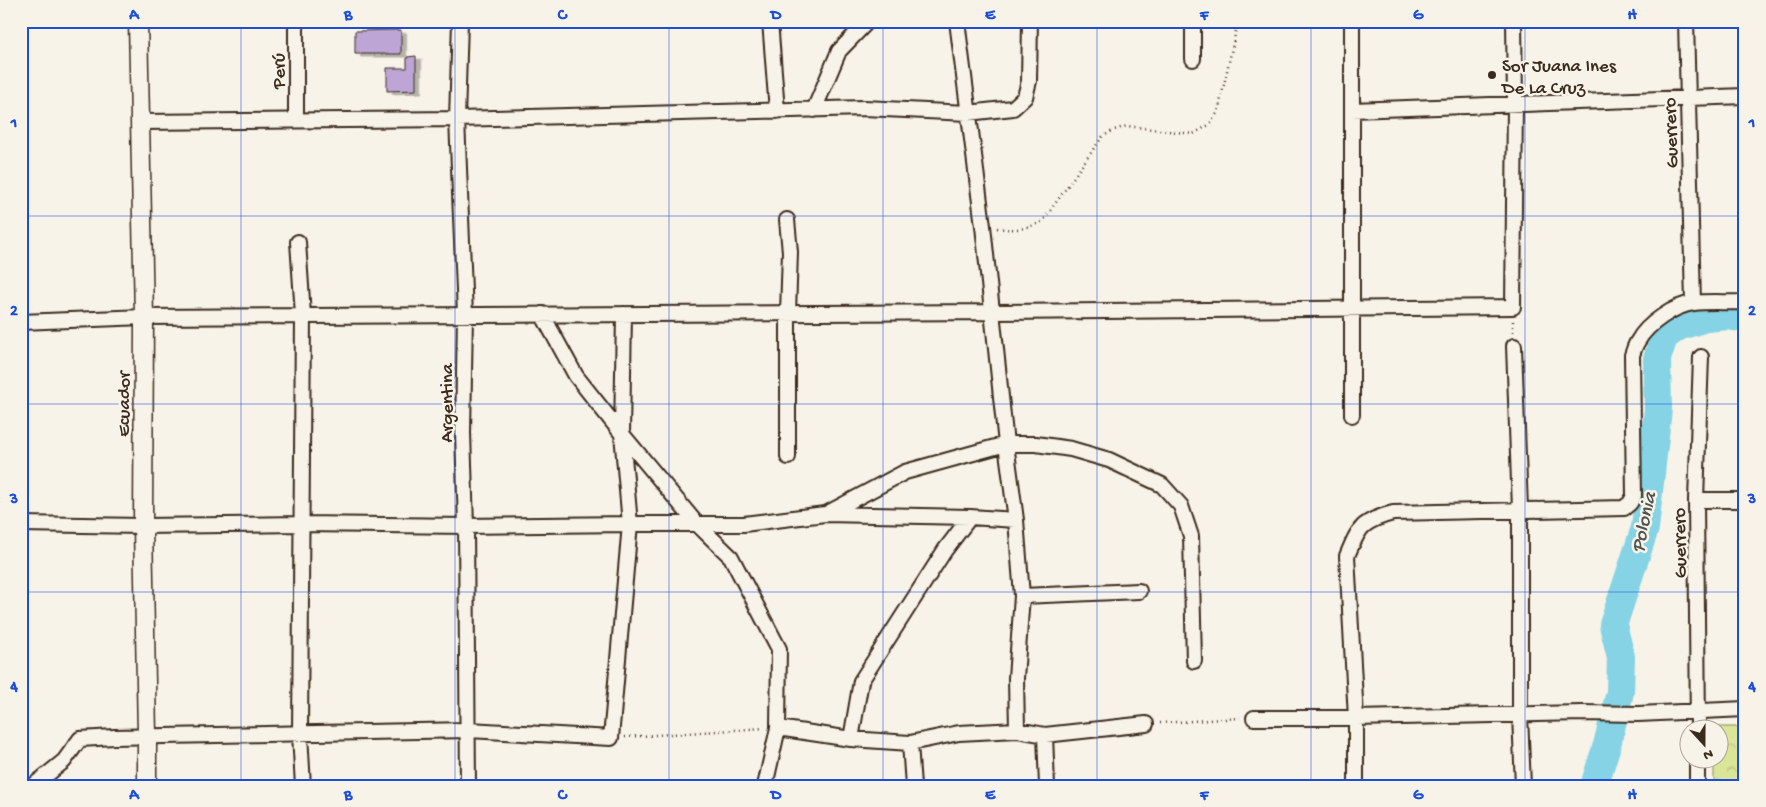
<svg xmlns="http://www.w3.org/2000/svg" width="1766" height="807" font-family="'Gochi Hand',sans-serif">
  <defs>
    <pattern id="park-crowns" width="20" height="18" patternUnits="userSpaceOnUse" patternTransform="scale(1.25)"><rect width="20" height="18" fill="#dae597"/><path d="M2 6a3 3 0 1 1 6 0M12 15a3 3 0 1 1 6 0" fill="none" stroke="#bcc582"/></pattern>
    <filter id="shadow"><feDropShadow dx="5.5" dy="3" stdDeviation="0" flood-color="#0004"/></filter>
  </defs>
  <rect width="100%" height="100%" fill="#f7f3e8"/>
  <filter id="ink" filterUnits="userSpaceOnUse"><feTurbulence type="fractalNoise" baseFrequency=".02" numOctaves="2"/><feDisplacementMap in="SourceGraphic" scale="10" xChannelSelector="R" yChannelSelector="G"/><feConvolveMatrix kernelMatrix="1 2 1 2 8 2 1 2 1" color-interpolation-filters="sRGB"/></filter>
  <g filter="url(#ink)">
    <path fill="url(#park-crowns)" stroke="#8a885a" d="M1714 727H1745V786H1714V760H1718V730L1714 729Z"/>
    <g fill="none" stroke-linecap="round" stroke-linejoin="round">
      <path stroke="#85d3e4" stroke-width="28" d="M1594 786 1607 745 1620 692 1621 657 1613 625 1645 528 1658 409 1657 359 1664 337 1678 327 1706 318 1728 316 1745 319"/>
    </g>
    <path fill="#bda6d5" stroke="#3b2a1e" filter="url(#shadow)" d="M401 30V54H355V31Z
      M416 56V90L387 91V68H407V57Z"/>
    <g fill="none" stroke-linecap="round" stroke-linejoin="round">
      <g stroke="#3b2a1e" stroke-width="18">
        <path id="minor" d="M296 21V120
          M460 21 457 119 465 315 463 433 466 526 468 786
          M770 21 777 111
          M957 21 983 226 1006 444 1016 520 1022 596 1016 678 1017 730
          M1193 21V59
          M1686 21 1693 303
          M814 110 839 51 868 21
          M1352 110 1745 96
          M140 122 457 119 864 108 968 113 1013 108 1025 97 1029 81 1030 21
          M787 220 790 252 788 313V457
          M298 242 303 315 300 734 303 786
          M542 314 576 376 622 434 696 523 731 557 779 649 778 728 765 786
          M21 322 144 317 992 312 1513 307 1515 104 1514 21
          M1514 346 1520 509V715L1523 786
          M1352 415V21
          M1696 500H1745
          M826 514 905 472 1006 444H1036L1071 449 1109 460 1162 485 1181 506 1191 536 1194 661
          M21 524 143 526 302 524 466 526 630 524H744L825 514 970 517
          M1022 596 1139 591
          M1254 718H1356L1582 713 1638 714 1745 709
          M778 728 851 739 910 743 959 733 1017 730 1045 735 1146 724
          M1698 730 1696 500 1701 357
          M1045 735 1047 786
          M851 739 861 681 945 550 970 517 1016 520
          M910 743 913 786
          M33 786 64 761 80 739 114 737 469 730 611 738 630 524 622 434 624 314
          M1356 786V718L1347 556C1359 527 1362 521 1393 513L1624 508 1630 503 1634 496 1632 355C1634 350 1635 345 1638 341 1647 324 1675 305 1694 303 1711 301 1728 303 1745 302
          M1697 786V760"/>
      </g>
      <g stroke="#3b2a1e" stroke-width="21">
        <path id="tertiary" d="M138 21 144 317 143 526 147 735V786"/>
      </g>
      <path stroke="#3b2a1e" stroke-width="2.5" stroke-dasharray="1 4" stroke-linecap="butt" d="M997 228C1016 231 1027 229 1043 221L1102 137 1114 130 1127 126 1193 134 1209 125 1218 112 1238 21
        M1513 321V333
        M1160 723 1240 718
        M625 737 764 728"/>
      <use href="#minor" stroke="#f7f3e8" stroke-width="14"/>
      <use href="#tertiary" stroke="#f7f3e8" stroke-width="18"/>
    </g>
  </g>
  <path fill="none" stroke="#1d4ed8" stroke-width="1" stroke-opacity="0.55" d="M241 21V786M455 21V786M669 21V786M883 21V786M1097 21V786M1311 21V786M1525 21V786M21 216H1745M21 404H1745M21 592H1745"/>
  <circle fill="#3b2a1e" stroke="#f7f3e8" stroke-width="2" cx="1492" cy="75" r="5"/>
  <g text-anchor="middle" stroke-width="5" stroke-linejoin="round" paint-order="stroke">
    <g font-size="19" fill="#3b2a1e" stroke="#f7f3e8" text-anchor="start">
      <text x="1502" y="71">Sor Juana Ines<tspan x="1502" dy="22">De La Cruz</tspan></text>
    </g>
    <g font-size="19" fill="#3b2a1e" stroke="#f7f3e8">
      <text transform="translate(277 71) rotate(-90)" y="7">Perú</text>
      <text transform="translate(1669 133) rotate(-92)" y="7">Guerrero</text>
      <text transform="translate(445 403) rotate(-90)" y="7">Argentina</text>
      <text transform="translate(122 404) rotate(-90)" y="7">Ecuador</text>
      <text transform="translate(1678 543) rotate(-91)" y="7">Guerrero</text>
    </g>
    <g font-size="20" font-style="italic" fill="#4e5450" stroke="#f7f3e8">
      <text transform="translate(1642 522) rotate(-78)" y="7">Polonia</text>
    </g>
  </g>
  <rect width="1766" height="807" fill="none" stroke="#f7f3e8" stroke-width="55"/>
  <g transform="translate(1704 744) rotate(159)"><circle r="24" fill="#f7f3e8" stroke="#aca397"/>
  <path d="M0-4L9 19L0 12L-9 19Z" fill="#3b2a1e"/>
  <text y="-8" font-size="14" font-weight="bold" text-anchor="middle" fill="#3b2a1e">N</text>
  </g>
  <rect x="28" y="28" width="1710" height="752" fill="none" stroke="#1d4ed8" stroke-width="2"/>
  <g font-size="16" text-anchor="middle" font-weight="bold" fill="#1d4ed8">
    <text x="134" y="19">A</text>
    <text x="348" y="19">B</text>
    <text x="562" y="19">C</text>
    <text x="776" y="19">D</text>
    <text x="990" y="19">E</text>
    <text x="1204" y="19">F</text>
    <text x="1418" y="19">G</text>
    <text x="1632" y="19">H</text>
    <text x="14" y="127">1</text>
    <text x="1752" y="127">1</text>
    <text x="14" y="315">2</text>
    <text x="1752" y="315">2</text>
    <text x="14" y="503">3</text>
    <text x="1752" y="503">3</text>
    <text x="14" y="691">4</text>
    <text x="1752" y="691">4</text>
    <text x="134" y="799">A</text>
    <text x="348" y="799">B</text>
    <text x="562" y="799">C</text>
    <text x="776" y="799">D</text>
    <text x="990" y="799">E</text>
    <text x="1204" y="799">F</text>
    <text x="1418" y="799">G</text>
    <text x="1632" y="799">H</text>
  </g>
</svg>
